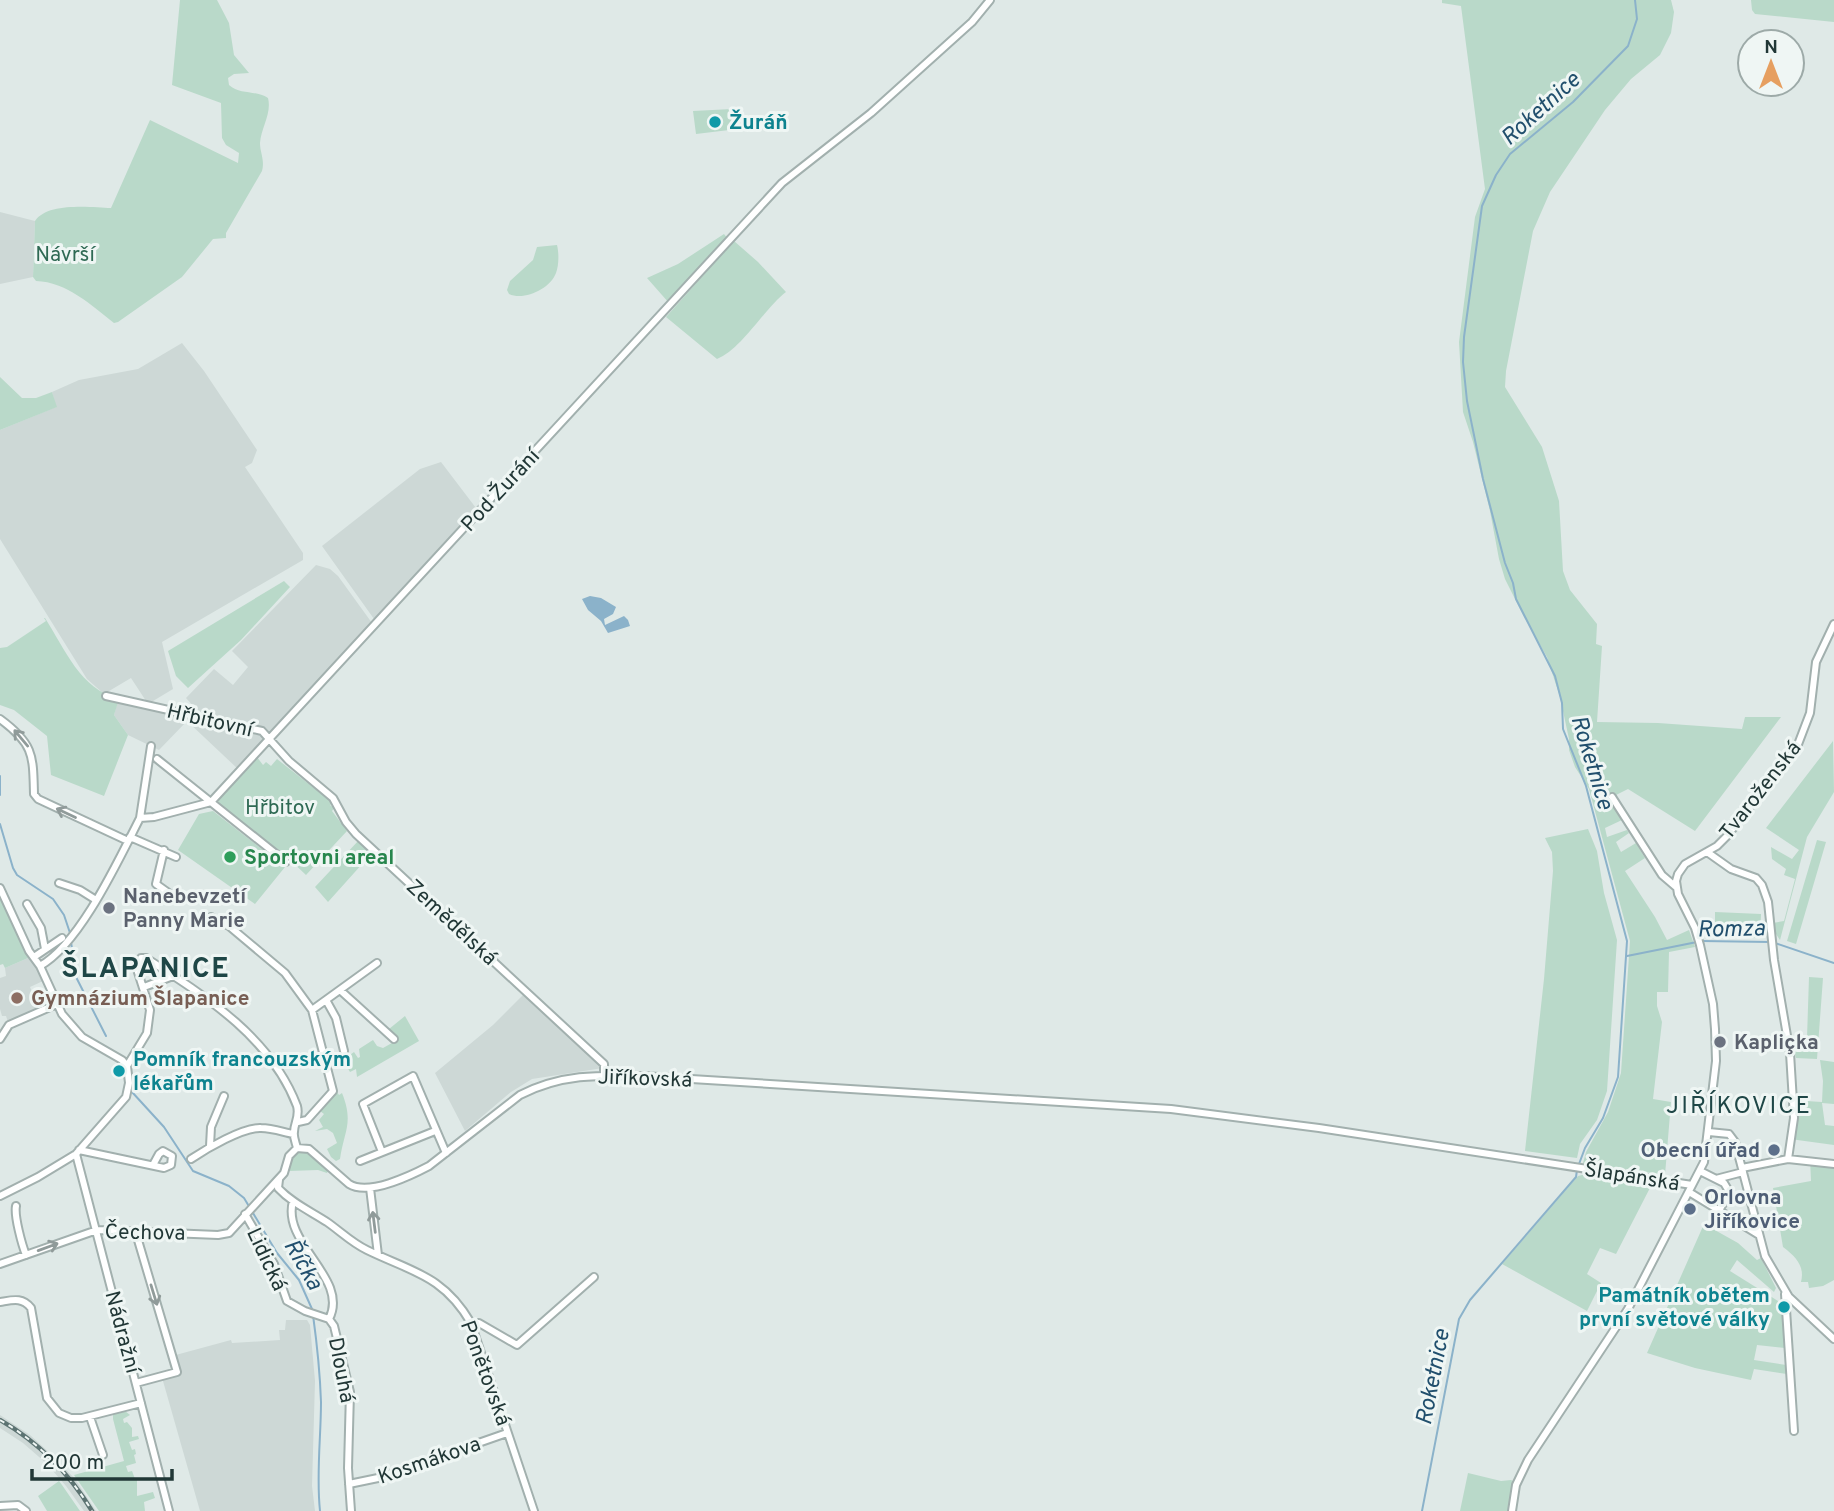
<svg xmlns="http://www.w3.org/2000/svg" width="1834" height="1511" font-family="Overpass,sans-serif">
  <rect width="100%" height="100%" fill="#dfe9e7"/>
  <path fill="#cdd8d6" d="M0 212 35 221 33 277 0 284Z
    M182 343 204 371 257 450 252 463 245 467 303 553V560L162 642 173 689 148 704 131 678 104 694 87 679 0 539V430L56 407 52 392 79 380 138 369Z
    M441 462 476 508 374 619 322 546 420 469Z
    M316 565 330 569 338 576 372 623 239 770 187 721 159 750 128 735 114 715 117 703 193 717 194 707 186 698 214 669 233 685 248 667 232 651Z
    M28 958 36 964 43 981 30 987 39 1008 8 1022 6 1016H2L0 1009V978L6 976 5 968Z
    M524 994 603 1068 532 1079 511 1092 465 1131 435 1073 493 1025Z
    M286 1320H307L310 1325 315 1381 312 1486 315 1511H200L161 1374 177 1371 172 1356 231 1340 232 1343 280 1340 279 1330H285Z
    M0 1415 30 1435 53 1456 75 1479 96 1511H84L66 1486 46 1463 23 1443 0 1428Z"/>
  <path fill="#b9d9c9" d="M180 0H217L229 23 234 55 249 73 234 74 228 78 229 85C240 95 256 90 268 98 272 113 261 128 260 143 260 153 265 160 262 171L226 233V238L213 239 182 277 118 322 114 323C91 305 67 282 36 281L33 277 35 221C47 202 91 207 111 208L150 120 238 163 239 153 226 145 222 138 221 103 172 85Z
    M1442 0H1671L1674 12 1671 33 1660 55 1631 79 1605 110 1550 192 1533 231 1506 371 1505 387 1542 447 1559 501 1563 571 1570 590 1597 624 1596 644 1602 646 1597 722 1658 723 1742 729 1745 717H1781L1695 831 1628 789 1610 798 1605 790 1596 794 1602 807 1613 803 1622 820 1605 828 1607 837 1627 830 1629 833 1616 842 1621 852 1636 843 1645 858 1625 871 1655 917 1667 940 1689 930 1695 947 1669 952 1668 992H1657V1006L1662 1022 1653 1099 1671 1102 1665 1175 1583 1163 1586 1152 1608 1112 1621 1073 1630 941 1589 789 1575 767 1569 750V739L1560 697 1547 657 1524 617 1505 579 1499 559 1490 511 1473 442 1463 412 1459 342 1475 217 1485 189 1461 6 1442 3Z
    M1751 0H1834V22L1755 14 1752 10Z
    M732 109V120L729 130 696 134 693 111Z
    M724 234 728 239 669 303 647 278 678 264Z
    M734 241 758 262 786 292C765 308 741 350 717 359L666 317Z
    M557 245C559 253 559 265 556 273 550 289 524 301 509 294L507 290 510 281 533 260 537 247Z
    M0 377 22 398H36L52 392 57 407 0 430Z
    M284 581 290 587 241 640 188 688 176 676 168 651Z
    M44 618H45C65 649 80 689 119 699L114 715 128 735 104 796 51 775 47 736 14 710 0 705V648L7 647 46 621Z
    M1833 741 1834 792 1807 837 1780 940 1776 934 1773 923 1784 921 1795 879 1784 875 1786 869 1772 859 1771 847 1792 859 1799 850 1766 828Z
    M257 757 263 765 266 762 271 766 277 759 333 803 330 805 334 808 332 811 347 831 306 875 286 856 216 802Z
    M213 811 285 867 255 904 178 850 199 814Z
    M1588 829 1597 851 1604 893 1617 940 1607 1091 1597 1120 1580 1144 1577 1158 1525 1151 1544 979 1553 871 1552 852 1545 838Z
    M359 840 372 853 328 902 315 887Z
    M1817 840 1826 842 1796 944 1787 941Z
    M0 894 28 958 5 968 3 964 0 965Z
    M1715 912 1761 914 1760 938 1715 937Z
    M1809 977 1823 978 1817 1059 1796 1058 1791 1038H1807Z
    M405 1016 419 1041 357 1077 356 1069 350 1072 343 1060 354 1052 358 1058 360 1057 359 1049 373 1040 377 1046 383 1048 399 1039 389 1029Z
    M1820 1060 1834 1062V1104L1822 1103 1825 1125 1834 1126V1145L1790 1139V1100L1822 1102 1823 1081Z
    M337 1092 339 1095 342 1093C354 1123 344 1131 340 1159L336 1161 331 1157 327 1149 337 1143 333 1133 327 1129 315 1131 323 1127 319 1120 324 1114 320 1111Z
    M306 1150 328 1171 327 1173 318 1170 289 1171C291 1159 292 1151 306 1150Z
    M1810 1158 1834 1160V1280L1823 1286 1809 1288 1808 1282H1801C1805 1266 1796 1257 1783 1247L1773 1188 1811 1181Z
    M1590 1173 1652 1184 1616 1254 1600 1248 1587 1274 1601 1283 1587 1311 1502 1264 1578 1176Z
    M1704 1224 1738 1243 1757 1260 1761 1258 1776 1288 1774 1292 1737 1260 1730 1271 1783 1304 1785 1348 1757 1345 1754 1360 1786 1365 1787 1374 1754 1369 1751 1380 1695 1368 1647 1353Z
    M125 1411 130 1415 123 1419 124 1423 127 1422 132 1428V1437L138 1436 139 1439 129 1442 132 1450 135 1449 136 1454 134 1455 136 1463 126 1466 128 1472 132 1471 135 1479H137V1496L153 1492 155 1498 144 1502 145 1511H99L74 1475 124 1461 113 1419V1414Z
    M1468 1473 1501 1481 1511 1480 1515 1482 1509 1511H1460Z
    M59 1481 62 1485 80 1511H47L38 1496Z"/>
  <path fill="#8bb2ca" d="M590 596 601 598 616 607 613 614 604 619 605 625 624 616 628 620 630 626 608 633 601 621 588 610 582 599Z"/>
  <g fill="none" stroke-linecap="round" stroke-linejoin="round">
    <path stroke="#8bb2ca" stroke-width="2" d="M0 776V795
      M0 824 13 868 17 875 53 899 64 915 70 933
      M1702 941 1770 942
      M71 942 76 977 106 1036
      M1775 943 1834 963
      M1627 956 1697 942
      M132 1092 164 1127 193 1171 229 1186 244 1198 277 1253 299 1280 312 1309
      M1579 1164 1585 1148 1603 1118 1618 1077 1627 941 1586 786 1563 729 1562 703 1555 676 1516 599 1513 583 1505 563 1483 479 1467 401 1463 362 1464 337 1482 206 1496 175 1510 154 1573 102 1628 46 1637 19 1635 0
      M313 1315C317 1344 320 1372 321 1402 321 1438 316 1474 320 1511
      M1422 1511 1459 1319 1470 1300 1576 1177 1577 1170"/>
    <g stroke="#a2b0ae" stroke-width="10">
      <path id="minor" d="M106 696 262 731 289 761 333 798 346 822 356 834 604 1064V1076
        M0 719C34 744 33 755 34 794L38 799 128 841
        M157 759 286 862
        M1612 797 1662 875 1676 887
        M140 818 151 746
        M130 837 176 857
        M164 850 156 884 170 894
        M1707 852 1731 869 1756 878 1762 885 1768 902 1774 960 1790 1053 1794 1118 1788 1159
        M59 883 80 890 96 900
        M0 888 29 951 40 966 62 1014 82 1037 122 1060 127 1066
        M27 904 41 928 45 949
        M211 917 229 926 285 973 312 1010 333 1091 307 1120 298 1122
        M34 957 62 938
        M40 966C80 944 119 859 140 818L154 817 211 802 782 183 871 113 972 22 990 0
        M144 987 173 976
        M340 990 394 1039
        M326 1000 336 1018 344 1051
        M312 1010 377 963
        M0 1039 9 1025 57 1004
        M1709 1132 1729 1134 1735 1142 1765 1256 1789 1297 1834 1339
        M210 1146 211 1127 224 1096
        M297 1148 309 1149 349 1184C368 1196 410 1176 429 1166L520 1095C561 1074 598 1075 643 1076L1171 1109 1319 1128 1692 1185
        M79 1150 164 1168 171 1165 172 1156 163 1151 159 1154 153 1165
        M382 1152 363 1104 413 1076 446 1153
        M76 1154 169 1511
        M191 1159C206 1149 243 1127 261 1128 272 1128 283 1132 293 1134
        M360 1161 435 1131
        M1742 1168 1788 1159 1834 1164
        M1700 1171 1716 1179 1743 1172
        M1716 1179 1724 1183 1730 1193 1719 1210
        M279 1180 278 1188C292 1203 310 1211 327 1222 340 1231 352 1243 367 1250 412 1272 443 1275 471 1323L534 1511
        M370 1188 378 1255
        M1689 1192 1759 1235
        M0 1196 38 1177 76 1154 126 1097 129 1083 127 1066 147 1033 150 1010 136 966 141 958H146C205 996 271 1037 297 1106 300 1117 294 1123 294 1132 293 1137 296 1143 297 1148L289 1156 284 1173 229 1233 218 1235 97 1230 0 1264
        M293 1201C281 1244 350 1278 329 1319
        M16 1206C14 1216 22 1245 26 1255
        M245 1214 274 1264 287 1301 305 1311 329 1319
        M135 1230 177 1372 136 1383
        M1785 1294 1794 1431
        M0 1302C13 1300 22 1297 31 1308L47 1398 59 1413 71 1418H82L141 1403
        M329 1319 334 1326 350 1392 348 1468 351 1511
        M471 1323H479L517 1345 594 1277
        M90 1417 103 1455
        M349 1484 378 1478 507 1433
        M0 1506 18 1505 26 1511
        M1512 1511 1516 1485 1528 1460 1628 1309 1704 1162 1716 1061 1715 1029 1713 1004 1700 945 1695 928 1678 894 1676 881 1678 874 1685 864 1717 846 1727 836 1797 747 1810 713 1816 662 1834 624"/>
    </g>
    <use href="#minor" stroke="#fff" stroke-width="6"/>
    <g stroke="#5c7372" stroke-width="4.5">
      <path id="rail" d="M0 1420C38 1442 69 1473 92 1511"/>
    </g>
    <use href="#rail" stroke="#eff6f4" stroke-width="2" stroke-dasharray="5" stroke-linecap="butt"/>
  </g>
  <defs><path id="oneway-shaft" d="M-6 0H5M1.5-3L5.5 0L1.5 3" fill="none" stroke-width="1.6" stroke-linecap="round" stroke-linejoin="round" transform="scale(1.75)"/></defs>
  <g stroke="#909b9a">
    <use href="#oneway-shaft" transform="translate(21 738) rotate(-130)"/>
    <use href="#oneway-shaft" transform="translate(66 813) rotate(-155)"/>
    <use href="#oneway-shaft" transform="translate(374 1222) rotate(-97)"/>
    <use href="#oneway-shaft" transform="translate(48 1247) rotate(-20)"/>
    <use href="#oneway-shaft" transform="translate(154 1295) rotate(73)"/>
  </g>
  <g fill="#0f9aa8" stroke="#eff6f4" stroke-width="2.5">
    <circle cx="715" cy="122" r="7"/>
    <circle cx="119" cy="1071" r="7"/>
    <circle cx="1784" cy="1307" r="7"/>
  </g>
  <circle fill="#2e9e5b" stroke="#eff6f4" stroke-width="2.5" cx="230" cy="857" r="7"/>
  <g fill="#6b7280" stroke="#eff6f4" stroke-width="2.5">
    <circle cx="109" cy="908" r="7"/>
    <circle cx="1720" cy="1042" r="7"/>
  </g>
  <circle fill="#8d6e63" stroke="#eff6f4" stroke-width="2.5" cx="17" cy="998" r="7"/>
  <g fill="#5c6f8a" stroke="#eff6f4" stroke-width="2.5">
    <circle cx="1774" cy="1150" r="7"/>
    <circle cx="1690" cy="1209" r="7"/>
  </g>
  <g text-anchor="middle" stroke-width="6" stroke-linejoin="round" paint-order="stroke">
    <g font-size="21" font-weight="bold" fill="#0d838f" stroke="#eff6f4" text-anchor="start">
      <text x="729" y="129">Žuráň</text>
      <text x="133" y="1066">Pomník francouzským<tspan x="133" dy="24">lékařům</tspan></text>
      <text x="1770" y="1302" text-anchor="end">Památník obětem<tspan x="1770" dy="24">první světové války</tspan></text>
    </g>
    <g font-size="21" fill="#2f6a54" stroke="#eff6f4">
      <text x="65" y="261">Návrší</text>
      <text x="280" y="814">Hřbitov</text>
    </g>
    <g font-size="21" fill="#213736" stroke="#eff6f4">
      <text transform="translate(500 490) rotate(-47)" y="7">Pod Žurání</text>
      <text transform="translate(210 720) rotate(13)" y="7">Hřbitovní</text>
      <text transform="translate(1760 790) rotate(-52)" y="7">Tvaroženská</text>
      <text transform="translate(452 922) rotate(43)" y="7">Zemědělská</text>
      <text transform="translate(645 1078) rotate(2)" y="7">Jiříkovská</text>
      <text transform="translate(1632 1176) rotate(9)" y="7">Šlapánská</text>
      <text transform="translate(145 1232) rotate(1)" y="7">Čechova</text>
      <text transform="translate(267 1259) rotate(65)" y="7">Lidická</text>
      <text transform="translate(123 1332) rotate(75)" y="7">Nádražní</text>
      <text transform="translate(342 1370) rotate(79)" y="7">Dlouhá</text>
      <text transform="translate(486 1373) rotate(70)" y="7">Ponětovská</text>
      <text transform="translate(429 1460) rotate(-19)" y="7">Kosmákova</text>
    </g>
    <g font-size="21" font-weight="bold" fill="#27864d" stroke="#eff6f4" text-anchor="start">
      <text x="244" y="864">Sportovni areal</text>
    </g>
    <g font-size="21" font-weight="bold" fill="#5b616d" stroke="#eff6f4" text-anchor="start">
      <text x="123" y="903">Nanebevzetí<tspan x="123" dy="24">Panny Marie</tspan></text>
      <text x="1734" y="1049">Kapliçka</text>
    </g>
    <g font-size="21" font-weight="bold" fill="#785e54" stroke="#eff6f4" text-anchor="start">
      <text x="31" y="1005">Gymnázium Šlapanice</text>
    </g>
    <g font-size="21" font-weight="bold" fill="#4e5e75" stroke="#eff6f4" text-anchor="end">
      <text x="1760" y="1157">Obecní úřad</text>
      <text x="1704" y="1204" text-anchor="start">Orlovna<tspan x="1704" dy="24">Jiříkovice</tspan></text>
    </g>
    <g font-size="23" font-style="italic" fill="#214f6d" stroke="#eff6f4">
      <text transform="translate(1540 108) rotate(-42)" y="8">Roketnice</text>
      <text transform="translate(1593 762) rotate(73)" y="8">Roketnice</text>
      <text transform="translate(1731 928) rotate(-1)" y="8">Romza</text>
      <text transform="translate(304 1264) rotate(60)" y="8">Říčka</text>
      <text transform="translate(1432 1377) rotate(-79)" y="8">Roketnice</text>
    </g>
    <g font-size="24" letter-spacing="2" fill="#1f4747" stroke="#eff6f4">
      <text x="1739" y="1113">JIŘÍKOVICE</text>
    </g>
    <g font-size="28" font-weight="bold" letter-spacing="2" fill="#1f4747" stroke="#eff6f4">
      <text x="146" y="977">ŠLAPANICE</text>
    </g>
  </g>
  <g transform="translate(1771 63)"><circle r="33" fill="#eff6f4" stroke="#9daaa8" stroke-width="2"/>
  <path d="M0-5L12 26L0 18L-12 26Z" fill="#e69f60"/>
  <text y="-10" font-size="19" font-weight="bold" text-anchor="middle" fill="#213736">N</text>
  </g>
  <path d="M32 1469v10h140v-10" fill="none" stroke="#213736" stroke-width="3.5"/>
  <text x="42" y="1469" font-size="21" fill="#213736" stroke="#eff6f4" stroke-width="5" paint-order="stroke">200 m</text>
</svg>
